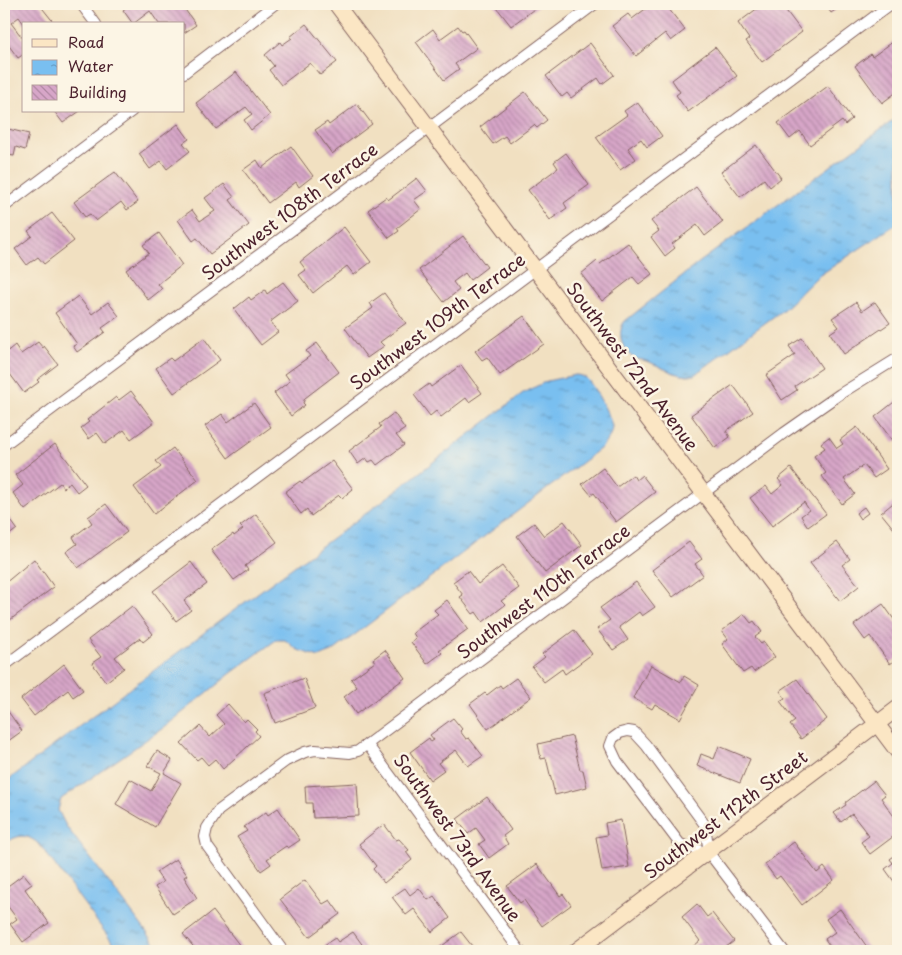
<svg xmlns="http://www.w3.org/2000/svg" width="902" height="955" font-family="'Playpen Sans',sans-serif">
  <defs>
    <pattern id="water-ripples" width="26" height="14" patternUnits="userSpaceOnUse" patternTransform="scale(1.25)"><rect width="26" height="14" fill="#79bff0"/><path d="M2 4q2-2 4 0t4 0M15 11q2-2 4 0t4 0" fill="none" stroke="#659bc3"/></pattern>
    <pattern id="building-back-hatch" width="6" height="6" patternUnits="userSpaceOnUse" patternTransform="scale(1.25)"><rect width="6" height="6" fill="#d7a6c8"/><path d="M-1 5l2 2M0 0l6 6M5-1l2 2" fill="none" stroke="#b087a3"/></pattern>
  </defs>
  <rect width="100%" height="100%" fill="#fcf5e5"/>
  <filter id="ink" filterUnits="userSpaceOnUse"><feTurbulence type="fractalNoise" baseFrequency=".02" numOctaves="2"/><feDisplacementMap in="SourceGraphic" scale="10" xChannelSelector="R" yChannelSelector="G"/><feConvolveMatrix kernelMatrix="1 2 1 2 8 2 1 2 1" color-interpolation-filters="sRGB"/></filter>
  <filter id="wash" filterUnits="userSpaceOnUse"><feTurbulence type="fractalNoise" baseFrequency=".0096" numOctaves="4" result="noise"/><feDisplacementMap in="SourceGraphic" scale="20" xChannelSelector="R" yChannelSelector="G"/><feGaussianBlur stdDeviation="1.12" result="paint"/><feColorMatrix in="noise" values="0 0 0 0 0 0 0 0 0 0 0 0 0 0 0 0 0 1.4 0 .05"/><feComposite in="paint" operator="in"/></filter>
  <g filter="url(#wash)">
    <rect width="100%" height="100%" fill="#f1e0c1"/>
    <path fill="url(#water-ripples)" stroke="#626f8e" d="M898 117V223L817 277 784 309 694 375C675 378 663 366 646 361 642 359 638 360 634 358 622 351 616 332 625 321L701 261Z
      M575 375C579 375 583 376 586 378 593 384 612 419 612 427 612 436 606 442 601 448L332 652 319 657 298 650 285 640H276L230 674 166 726 61 799 58 810 66 826 161 951H119L40 845C26 833 19 834 4 844V783L229 614 376 506 523 393 547 381Z"/>
    <g id="blocks">
      <path fill="url(#building-back-hatch)" d="M11 4H39L55 24H24L19 17 11 23 24 40V54L18 58 4 39V9Z
        M131 4H181L196 25 184 33V24H159L150 11 133 24 123 10Z
        M494 4H541L511 26Z
        M652 4H665L685 30 671 41 665 33 636 56 612 26 628 14 632 19Z
        M763 4H781L802 32 762 62 746 41 749 39 738 23Z
        M825 4H844L831 13Z
        M306 24 337 62 320 75 310 63 281 85 269 70 274 66 265 55 280 42 282 45 292 38 290 37Z
        M458 26 462 31 464 30 477 48 455 64 459 69 444 80 416 42 433 29 440 39Z
        M898 38V91L882 103 855 66 871 54 872 57Z
        M590 43 614 75 602 84 598 78 571 98 567 93 562 97 546 76Z
        M715 47 737 76 688 112 676 95 680 92 672 80Z
        M236 72 270 115 251 130 244 120 252 114 246 107 216 129 196 103Z
        M828 86 852 119 845 125 842 121 810 145 800 131 790 139 778 123Z
        M525 92 547 120 537 128 534 125 510 143 505 136 493 144 480 127Z
        M637 102 662 136 647 147 641 139 628 148 636 159 620 170 596 137 627 115 624 111Z
        M357 104 372 124 332 154 315 130 327 122 329 125Z
        M54 111H80L63 123Z
        M178 124 189 139 183 143 190 151 167 169 161 161 150 169 139 154Z
        M4 128 29 134 25 150 16 147 14 156 8 155 7 160 4 159Z
        M756 145 781 178 770 187 764 179 740 197 721 172Z
        M291 146 313 176 299 187 296 182 268 203 243 170 257 160 262 168Z
        M566 153 589 185 564 203 567 208 550 220 528 190 558 168 554 162Z
        M115 172 138 202 127 210 121 202 96 221 90 214 85 217 74 202Z
        M417 178 427 191 414 200 421 209 397 228 399 231 389 238 368 210 386 197 388 200Z
        M224 184 234 197 230 200 249 225 210 254 197 238 193 241 178 220 192 210 200 221 215 211 205 198Z
        M696 187 723 222 705 236 697 225 672 244 675 248 665 256 651 237 659 231 651 221Z
        M52 213 74 241 44 264 38 257 27 265 15 249 32 236 28 231Z
        M344 227 371 262 354 275 347 266 313 293 299 275 306 270 300 262Z
        M159 233 182 265 158 284 162 289 148 300 126 270 149 253 143 245Z
        M463 236 487 267 470 280 465 273 453 282 459 290 444 302 419 270Z
        M628 243 652 274 639 284 633 277 602 301 581 274 597 261 600 264Z
        M283 282 298 301 270 322 278 332 261 345 234 309 249 297 251 300 265 290 267 294Z
        M384 293 406 323 380 342 384 346 367 358 345 328 373 308 370 303Z
        M78 296 92 314 108 302 119 316 102 328 105 332 77 352 73 346 77 344 55 313Z
        M856 302 862 311 875 302 890 323 844 354 830 333 839 327 832 318Z
        M524 316 544 344 500 375 487 357 482 360 475 351Z
        M204 338 220 360 174 393 156 368 170 358 173 361Z
        M802 338 822 368 795 386 797 390 782 400 766 375 795 355 789 346Z
        M38 342 43 348 44 346 58 364 37 380 39 382 24 393 4 366V354L15 345 21 354Z
        M317 343 339 372 305 398 303 403 305 405 291 416 274 393 290 381 285 374 310 356 306 351Z
        M461 365 482 393 469 402 466 398 441 417 436 411 430 416 414 395 429 384 431 387Z
        M733 385 753 412 726 431 730 437 715 448 691 415Z
        M131 391 154 422 131 439 124 430 105 444 97 433 89 439 81 428 89 422 87 420 116 397 119 400Z
        M898 399V440L894 443 875 417Z
        M254 403 271 427 228 458 205 426 222 414 228 422Z
        M394 413 405 429 396 435 404 445 377 465 373 460 369 462 366 458 358 464 349 451 381 427 379 424Z
        M857 427 887 469 874 478 864 465 844 479 855 494 842 504 822 476 826 473 814 456 825 448 821 443 829 437 837 448 843 444 840 440Z
        M55 444 86 485 77 492 70 483 63 488 60 483 25 510 13 493 23 485 15 475Z
        M173 448 198 480 154 514 134 487 161 467 156 461Z
        M332 461 353 489 342 498 339 495 311 516 307 509 301 514 285 492 300 481 302 483Z
        M603 468 617 487 633 475 636 480 642 475 655 492 616 522 594 493 591 495 582 484Z
        M791 468 826 514 808 527 801 516 809 510 804 502 772 526 750 498 766 486 772 494 783 485 778 479Z
        M898 499V534L881 513Z
        M106 504 127 532 78 568 66 552 77 544 73 537 92 523 88 517Z
        M864 507 868 513 860 519 856 513Z
        M4 511 17 529 4 539Z
        M256 514 277 542 245 566 248 570 234 580 211 550 233 534 234 536 243 529 240 526Z
        M564 521 582 545 545 573 517 536 534 523 544 536Z
        M689 542 702 559 695 564 703 575 673 597 652 570Z
        M837 542 850 559 842 565 859 586 840 601 810 563Z
        M34 559 54 587 10 620 4 612V584Z
        M191 562 207 584 184 601 191 610 176 621 153 591Z
        M502 566 519 588 501 601 505 605 483 622 476 612 473 614 460 597 463 595 453 582 468 571 478 584Z
        M636 582 655 607 642 616 639 612 619 627 628 640 613 650 597 629 610 620 600 608Z
        M447 600 468 629 439 650 442 653 427 664 411 642 416 638 413 633 438 614 434 610Z
        M883 604 898 625V658L890 664 870 636 865 640 854 625Z
        M132 606 153 634 143 642 140 638 115 657 124 668 106 682 92 663 101 657 88 640Z
        M744 614 751 623 754 621 762 632 755 637 761 644 764 642 775 657 754 672 751 668 743 673 722 644 728 639 722 631Z
        M574 630 592 654 565 674 562 669 544 682 532 667 545 657 542 654Z
        M385 650 405 678 356 714 344 697 357 687 351 679 375 662 373 659Z
        M64 664 83 690 73 697 68 690 34 716 21 699Z
        M651 665 681 682 684 676 699 685 680 719 655 704 652 709 633 698Z
        M304 678 315 708 275 723 264 693Z
        M516 678 531 697 488 729 470 704 485 693 487 695 500 685 502 688Z
        M797 679 827 719 801 739 790 725 795 721 780 701 785 698 780 691Z
        M228 704 244 722 247 719 257 729 255 731 259 736 223 769 215 759 208 765 201 757 197 760 181 743 200 726 210 737 224 724 216 715Z
        M4 706 22 731 4 744Z
        M453 718 462 729 460 731 466 739 469 738 483 756 468 766 456 750 438 763 444 770 430 780 410 752 429 738 431 742 434 740 430 735Z
        M572 736 580 770H583L587 787 555 795 546 758 541 759 538 744Z
        M719 746 750 759 740 783 697 766 701 754 714 759Z
        M157 751 172 760 164 773 181 783 155 827 116 804 130 779 151 791 161 773 147 766Z
        M874 781 885 795 881 798 898 822V833L870 854 861 842 869 836 852 814 841 822 834 813 846 805 845 803Z
        M357 783 359 816 313 818 312 803H306L305 786Z
        M487 797 511 830 503 836 508 844 489 858 479 844 485 840 476 828 468 834 457 819Z
        M278 808 300 840 288 848 286 846 267 859 271 864 261 871 237 837 247 831 244 827 266 812 268 815Z
        M621 820 629 867 602 871 596 837 607 835 605 823Z
        M384 824 396 840 399 839 409 850 406 852 412 860 384 883 373 869 376 866 359 844Z
        M794 842 817 873 824 867 834 880 802 905 780 876 776 879 765 864Z
        M898 853V887L885 869 893 863 890 859Z
        M176 859 187 875 184 877 197 898 173 914 155 887 163 882 156 872Z
        M537 864 560 896 563 894 571 905 542 926 524 900 520 903 507 886Z
        M24 874 32 884 25 889 49 923 23 942 10 924 17 919 4 901V887L5 888Z
        M305 880 323 904 330 900 340 914 309 937 280 899Z
        M405 888 410 895 419 888 428 900 434 896 450 918 432 932 414 909 406 915 392 897Z
        M697 904 707 917 712 913 734 941 721 951H691L690 949 700 941 682 917Z
        M840 909 870 951H833L825 939 835 932 826 919Z
        M213 911 244 951H197L183 934Z
        M353 932 367 951H326L328 950 324 945 335 938 338 942Z
        M461 932 476 951H435Z"/>
    </g>
  </g>
  <g filter="url(#ink)">
    <use href="#blocks" fill-opacity="0" stroke="#846360" stroke-width="1"/>
    <g fill="none" stroke-linecap="round" stroke-linejoin="round">
      <g stroke="#846360" stroke-width="12">
        <path id="street" d="M81 4 96 24
          M184 73 275 4
          M4 207 132 111
          M4 445 595 4
          M4 666 891 4
          M367 744 520 951
          M709 853 680 844 617 761 610 746 613 738 620 733 628 731 634 732 646 745 705 825 709 853 784 951
          M283 951 207 846 205 837 207 828 218 811 286 761 305 752 315 750 350 753 358 751 784 433 840 394 898 358"/>
      </g>
      <g stroke="#846360" stroke-width="17">
        <path id="secondary" d="M336 4 898 752
          M576 951 898 708"/>
      </g>
      <use href="#street" stroke="#fff" stroke-width="10"/>
      <use href="#secondary" stroke="#fbe6c4" stroke-width="15"/>
    </g>
  </g>
  <g text-anchor="middle" stroke-width="5" stroke-linejoin="round" paint-order="stroke">
    <g font-size="18" fill="#4a1f2b" stroke="#fcf5e5">
      <text transform="translate(290 212) rotate(-37)" y="6">Southwest 108th Terrace</text>
      <text transform="translate(438 322) rotate(-37)" y="6">Southwest 109th Terrace</text>
      <text transform="translate(632 367) rotate(53)" y="6">Southwest 72nd Avenue</text>
      <text transform="translate(544 592) rotate(-37)" y="6">Southwest 110th Terrace</text>
      <text transform="translate(726 815) rotate(-37)" y="6">Southwest 112th Street</text>
      <text transform="translate(457 838) rotate(54)" y="6">Southwest 73rd Avenue</text>
    </g>
  </g>
  <rect width="902" height="955" fill="none" stroke="#fcf5e5" stroke-width="20"/>
  <rect x="22" y="22" width="162" height="90" fill="#fcf5e5" stroke="#b59f9b"/>
  <rect x="32" y="39" width="25" height="8" fill="#fbe6c4" stroke="#b59f9b"/>
  <text x="68" y="48" font-size="15" fill="#4a1f2b">Road</text>
  <rect x="32" y="60" width="25" height="15" fill="url(#water-ripples)" stroke="#b59f9b"/>
  <text x="68" y="72" font-size="15" fill="#4a1f2b">Water</text>
  <rect x="32" y="85" width="25" height="15" fill="url(#building-back-hatch)" stroke="#b59f9b"/>
  <text x="68" y="98" font-size="15" fill="#4a1f2b">Building</text>
</svg>
